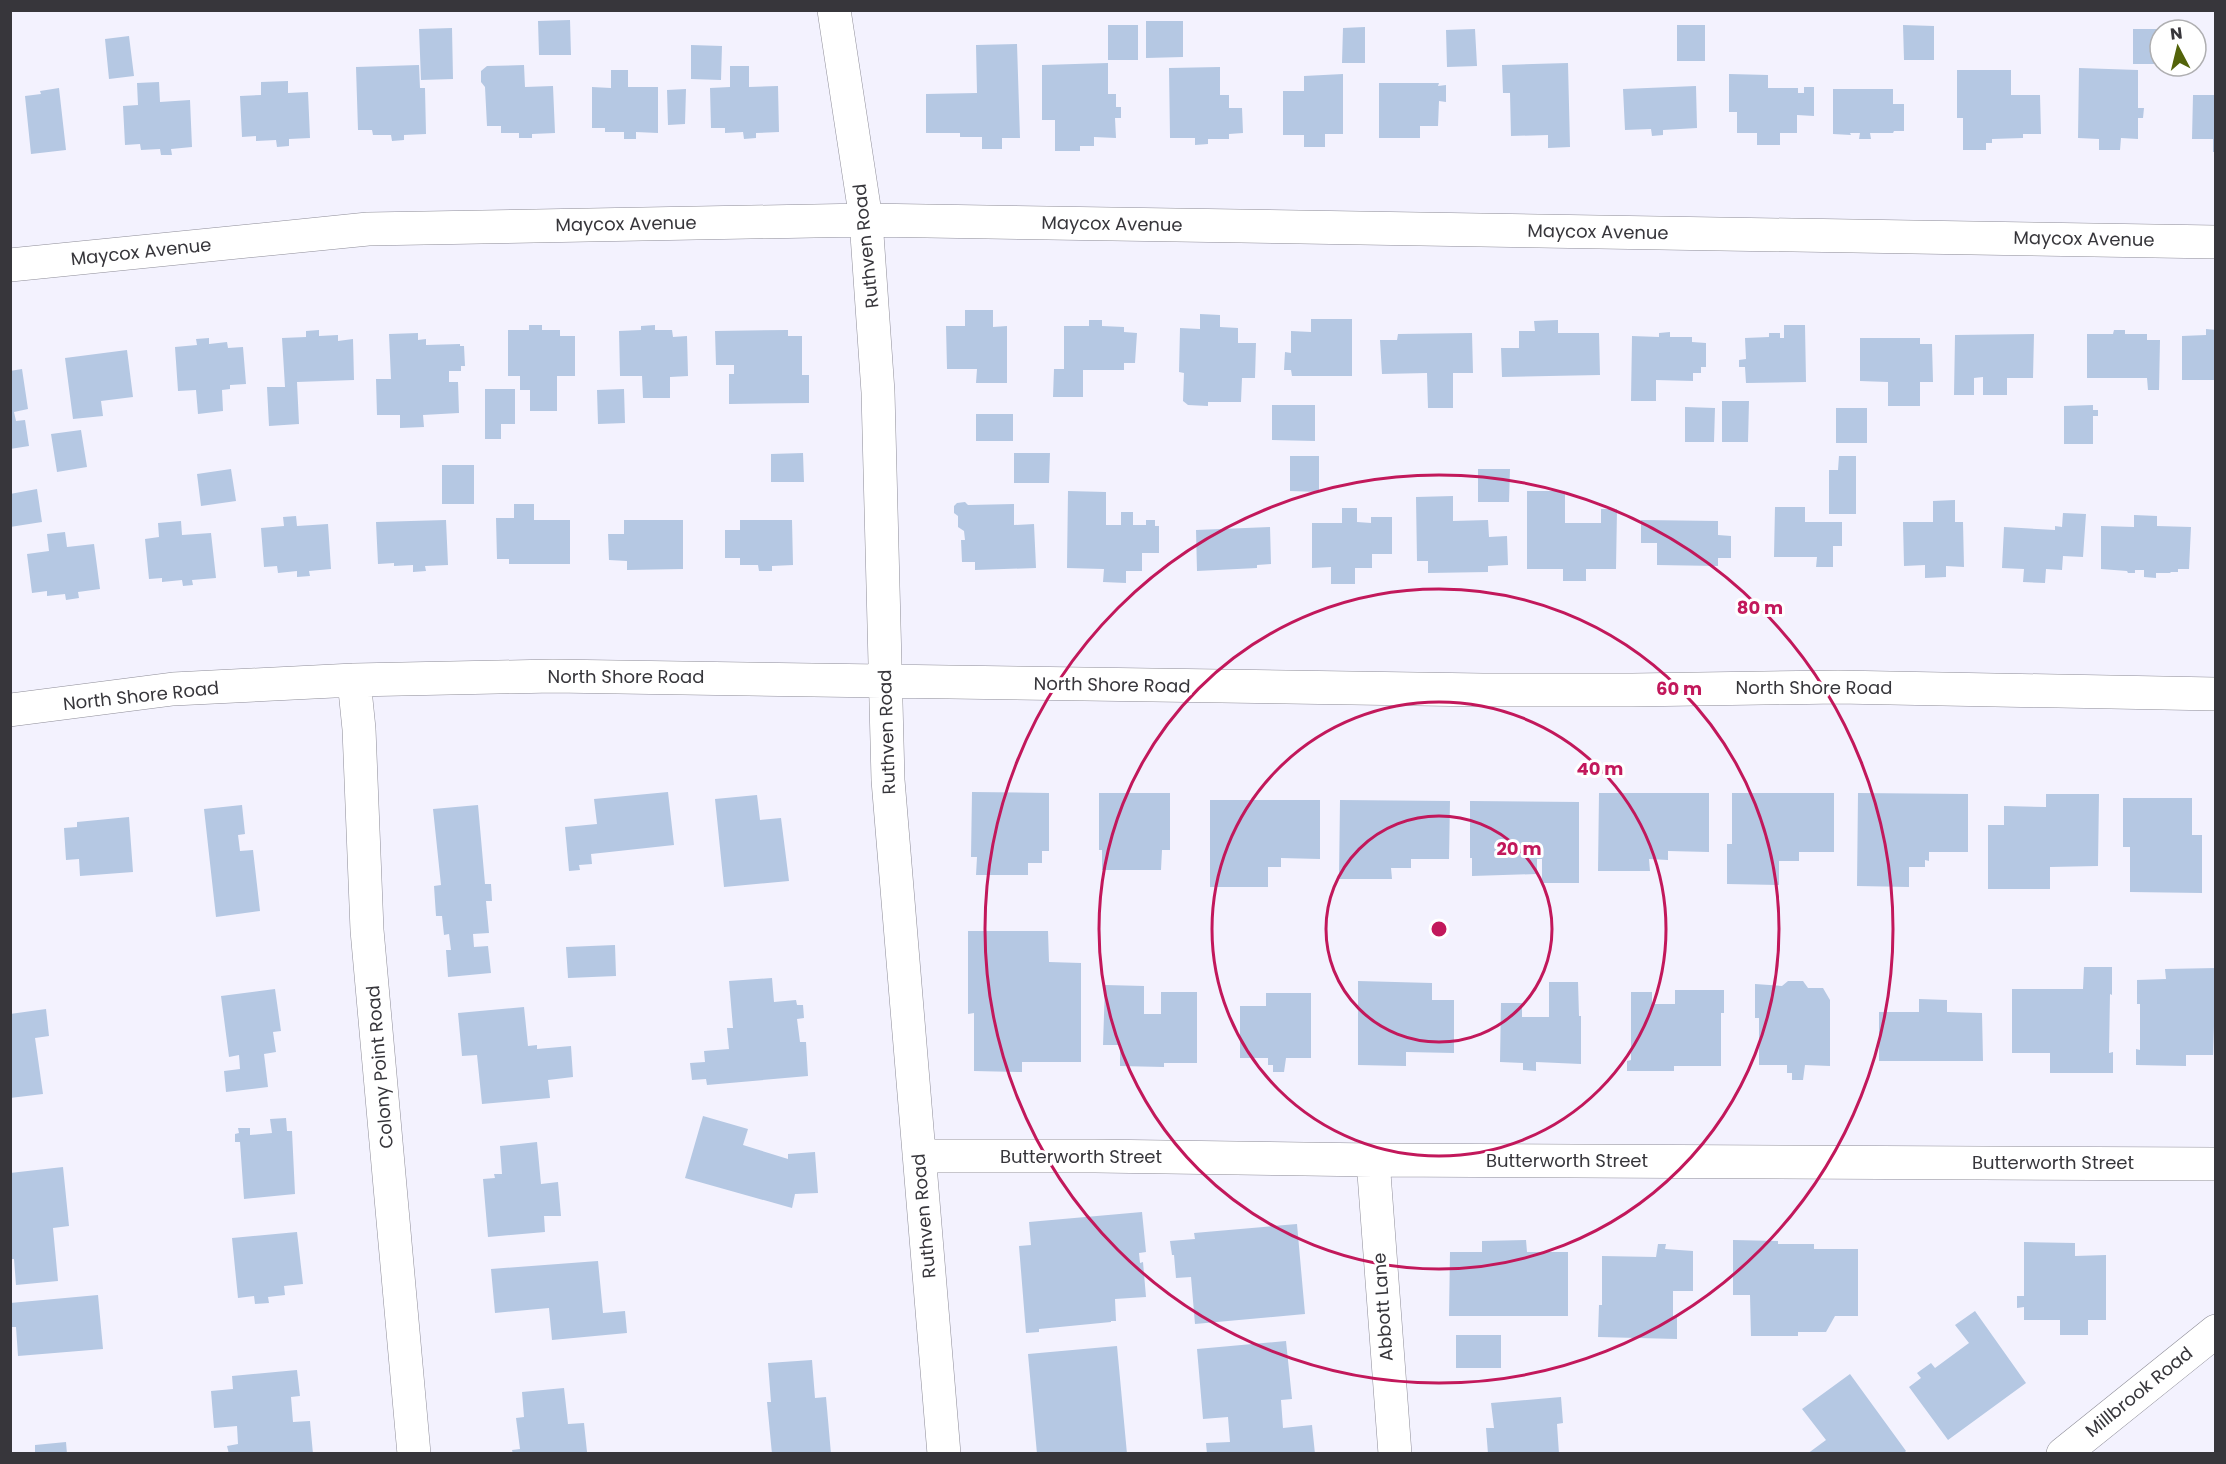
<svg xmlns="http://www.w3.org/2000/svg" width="2226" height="1464" font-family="Poppins,sans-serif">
  <rect width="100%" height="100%" fill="#f3f2fe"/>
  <path fill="#b5c8e3" d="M570 20 571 55H539L538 21Z
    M1146 21H1183V57L1146 58Z
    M1108 25H1138V60H1108Z
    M1677 25H1705V61H1677Z
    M1903 25 1934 26V60H1904Z
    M1365 27V63H1342L1343 28Z
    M452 28 453 79 421 80 419 29Z
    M1475 29 1477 66 1447 67 1446 30Z
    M2133 29H2160V64H2133Z
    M129 36 134 76 109 79 105 39Z
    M1017 44 1020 138H1002V149H982V137H960V133H926V94L977 93 976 45Z
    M691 45 722 46 721 80 691 79Z
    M1108 63V94H1116V107H1121V118H1115L1116 138 1094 137V146H1080V151H1055V120H1042V65Z
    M1568 63 1570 147 1548 148V135L1511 136 1510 93H1503L1502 65Z
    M419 65 420 88H425L426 134 404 135V140L392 141 391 135H373L372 130H358L356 67Z
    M524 65 525 87 553 86 555 133 532 134V138H519V133H501V126H487L485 87 481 82V71L487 66Z
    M730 66H749V87L778 86 779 132 756 133V138L744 139 743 132 725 133V128H711L710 88 730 87Z
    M1220 67V95H1229V108H1242L1243 133 1229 134V139H1208V144L1195 145V138H1170L1169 68Z
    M2079 68 2138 70V108H2144L2143 118H2138V139L2121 138 2120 150H2099V139L2078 138Z
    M611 70H628V87H658V133L636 132V139H624V132H605V128H592V87L611 88Z
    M1957 70H2011V95H2040L2041 134H2023V138L1992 139V143H1986V150H1963V118H1957Z
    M1343 74V134H1325V147H1304V135H1283V91H1304V76Z
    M1729 74 1768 75V88H1798V93H1804V87H1814V116L1797 115V133H1780V145H1757V133H1737V112H1729Z
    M288 81V93L308 92 310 138 289 139V146L277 147 276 140 256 141V136L242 137 240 96 261 95V82Z
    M159 82 160 102 190 100 192 147 171 149 172 155H161L160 149 141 150 140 144 125 145 123 106 138 105 137 83Z
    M1379 83H1439L1438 86 1446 85V102L1439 101 1438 126H1420V138H1379Z
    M1696 86 1697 128 1663 130V135L1652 136 1651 129 1625 130 1623 89Z
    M59 88 66 150 31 154 25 96 41 94 40 91Z
    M686 89 685 124 668 125 667 90Z
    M1833 89H1893V104H1904V131H1894L1893 133H1870L1871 139H1859L1860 133H1850L1851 135 1833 134Z
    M2193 95H2216V152H2213V139H2192Z
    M965 310H993V327L1007 326V383H976L977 369H947L946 326H965Z
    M1200 314 1220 315V327L1238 328V343H1256L1255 378H1242L1241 402H1208V406L1188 405 1183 401 1184 373 1179 372 1180 328 1200 329Z
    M1311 319H1352V376H1292L1291 370H1284L1285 352 1291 353V331L1311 332Z
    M1089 320H1102V326L1124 327V332L1137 333 1135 363H1124V370H1083V397H1053L1054 369H1064V326H1089Z
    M1558 320V333H1599L1600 375 1502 377 1501 348H1519V331H1535L1534 321Z
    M529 325H542V330H560V336H575V376H557V411H530V390H520V376H508V330H529Z
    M655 325V330H672L673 337 687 336 688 376 670 377V398H643L642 376H620L619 331 641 330V326Z
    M1784 325H1805L1806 382 1746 383 1745 367H1739V360L1746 359 1745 338 1769 337V333H1780V338H1784Z
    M2206 329 2216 330V380H2182V336L2206 335Z
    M319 330V336L338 335V341L353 339 354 380 297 382 299 424 269 426 267 387H285L282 338 306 337V331Z
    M788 330V336H802V375H809V403L729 404V374H734V365H716L715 331Z
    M2114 330H2125V334H2147V340H2160L2159 390H2148L2147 378H2087V334H2113Z
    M1670 332V337H1692V342L1706 343V367H1701V373H1693V381L1656 380V401H1631L1632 336 1659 337V333Z
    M418 333V340L426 339V345L460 344V346H464L465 366H461V371H449V382H458L459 413 423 415 424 427 400 428V415H377L376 379H391L389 334Z
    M1472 333 1473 373H1453V408H1428L1427 373 1382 374 1380 340H1397L1398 334Z
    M2034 334 2033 378H2007V395H1983V377L1974 378V395H1954L1955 335Z
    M209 338V344L227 342 228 348 243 347 246 384 230 385V389L222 390 223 411 198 414 196 390 178 391 175 347 197 345 196 339Z
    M1860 338H1920V344H1932L1933 382H1920V406H1888V382L1860 381Z
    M127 350 133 397 101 401 103 416 73 419 65 358Z
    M22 369 28 409 14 412 16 421 25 420 29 446 10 449V371Z
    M485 389H515V424H501V439H485Z
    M624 389 625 423 598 424 597 390Z
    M1722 401H1749L1748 442H1722Z
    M1272 405H1315V441L1272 440Z
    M2093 405V410H2098V416H2093V444H2064V406Z
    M1685 407 1715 408 1714 442H1685Z
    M1836 408H1867V443H1836Z
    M976 414H1013V441H976Z
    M81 430 87 467 57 472 51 434Z
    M803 453 804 482H771V454Z
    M1014 453H1050L1049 483H1014Z
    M1290 456H1319V492L1290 491Z
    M1839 456H1856V514H1829V470H1838Z
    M442 465H474V504H442Z
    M231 469 236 501 201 506 197 474Z
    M1478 469H1510L1509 502H1478Z
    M37 489 42 522 10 527V494Z
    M1068 491 1106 492V525H1121V512H1133V525H1146V520H1155V526H1159V553H1142V571H1126V583L1103 582 1104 569 1067 568Z
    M1527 491H1565V523H1601V509H1617L1616 569H1586V581H1563V569H1527Z
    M1453 496V521L1488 520 1489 537 1507 536 1508 565 1488 566V572L1428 573V561H1417L1416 497Z
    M1955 500V522H1963L1964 567 1946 566V577L1925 578V565L1904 566 1903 522H1933V501Z
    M965 502 968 505 1014 504V525L1034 524 1036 568 975 570V562H962L961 540H965L964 531 958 527V516L954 513V506L957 503Z
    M514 504H534V520H570V564H509V559H497L496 518H514Z
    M1775 507H1805V522H1842V546H1833V567H1816L1817 557H1774Z
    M1342 508H1357V522L1371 523V517H1392V554H1372V568H1355V584H1331V567L1312 568V523H1342Z
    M2063 513 2086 514 2083 557 2063 556 2062 570 2046 569 2045 583 2023 582 2024 569 2002 568 2004 527 2055 530V526L2062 527Z
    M2134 515 2157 516V526L2191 527 2189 569H2178V572H2171L2170 573H2156V578L2144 577V570H2135V573H2128L2127 571 2101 569V526L2134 527Z
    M296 516 297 526 328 524 331 569 309 571 310 576 297 577V571L278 573 277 566 264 567 261 528 284 526 283 517Z
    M446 520 448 565 425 566 426 571 413 572V565L394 566V563L378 564 376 522Z
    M624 520H683V569L627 570V561L609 560 608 534H624Z
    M740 520H792L793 565 772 566V571H759L758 565H740V558H725V530H740Z
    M1641 520 1718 521V535L1731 536V558H1718V566L1657 565V543H1641Z
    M181 521 182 535 211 533 216 578 192 580 193 585 183 586 182 580 162 582V578L149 579 145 539 159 537 158 523Z
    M1270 527 1271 564 1257 565V568L1197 571 1196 530Z
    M65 532 67 547 94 544 100 589 78 592 79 598 66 600 65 594 47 596V591L32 593 27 554 49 551 47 534Z
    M668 792 674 845 591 854 592 864 579 865 580 870 569 871 565 827 597 824 594 799Z
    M972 792 1049 793V851H1042V863H1028V875H976L977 857H971Z
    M1099 793H1170V850H1162L1161 870H1102V850H1099Z
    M1599 793H1709V852L1668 851V860L1649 859 1650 871H1598Z
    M1732 793H1834V852H1799V861H1779V885L1727 884V844H1732Z
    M1858 793 1968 794V852H1929V861L1925 860V867H1909V887L1857 886Z
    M2046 794H2099L2098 866 2050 867V889H1988V825H2004V806L2046 807Z
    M757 795 760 820 781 818 789 881 724 887 715 799Z
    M2123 798H2192V835H2202V893L2130 892V847H2123Z
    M1210 800H1320V859L1281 858V867H1268V887H1210Z
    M1340 800 1450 801 1449 859H1411V868H1391L1392 879H1339Z
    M1470 801 1579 802V883H1542V859H1537V874L1472 876V858H1470Z
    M242 805 245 834 238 835 240 851 253 850 260 911 216 917 204 809Z
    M478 805 485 884H491L492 901H486L489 933 473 934 474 947 488 946 491 973 448 977 446 950H451L449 934 444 935 442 916H436L434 886 441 885 433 809Z
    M129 817 133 872 80 876 79 859 66 860 64 828 77 827V822Z
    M968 931H1048L1049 962 1081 963V1062H1022V1072L974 1071V1013L968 1014Z
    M615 945 616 976 568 978 566 947Z
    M2084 967H2112V995L2110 994 2109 1053 2113 1052V1073H2050V1053H2012V989H2083Z
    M2216 968 2213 1055H2186V1066L2136 1065V1049L2140 1050V1004H2137V980L2166 979 2165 969Z
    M772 978 774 1002 796 1000 797 1005H803L804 1018 797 1019 800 1042H806L808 1076 707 1085 706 1079 692 1080 690 1063 705 1062 704 1051 729 1049 727 1028H733L729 981Z
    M1358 981 1432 983V1000H1454V1053L1406 1052V1066L1358 1065Z
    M1788 981H1803L1808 988H1823L1830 1000V1066L1805 1065 1803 1080H1792V1073H1787V1065H1759V1018H1755V984L1782 986Z
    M1549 982H1578L1579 1016H1581V1064L1536 1062V1071L1523 1070V1063L1500 1062 1501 1003H1522V1017H1549Z
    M1105 985 1144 986V1014H1161V992H1197V1063H1164V1067L1120 1066V1045H1103Z
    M275 989 281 1031 273 1032 276 1052 264 1054 268 1087 226 1092 224 1071 240 1069 239 1055 229 1057 221 996Z
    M1675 990H1724V1013H1721V1066H1674V1071H1627V1061L1631 1060V992H1652V1004H1675Z
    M1266 993H1311V1058H1286L1284 1072H1273V1065H1268V1058H1240V1006H1266Z
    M1919 999 1947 1000V1012L1982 1013 1983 1061H1879V1012H1919Z
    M524 1007 528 1046 537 1045V1049L571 1046 573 1077 548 1080 550 1098 482 1104 477 1055 462 1056 458 1013Z
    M46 1009 49 1036 35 1038 43 1094 10 1098V1014Z
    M703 1116 748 1129 743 1145 788 1159V1154L815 1152 818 1193 795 1194 792 1208 685 1178Z
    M286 1118 287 1131H292L295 1194 244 1199 240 1142H235V1134L239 1133 238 1128H250V1135L272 1133 270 1119Z
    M537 1142 541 1184 558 1182 561 1216H544L545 1232 488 1237 483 1179 495 1178 494 1174H502L500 1146Z
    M63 1167 69 1226 53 1228 58 1281 16 1285 14 1259H10V1173Z
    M1142 1212 1146 1252 1139 1253 1140 1263 1143 1262 1146 1297 1115 1299 1116 1321H1111V1322L1039 1329V1332L1026 1333 1019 1246 1031 1245 1029 1222Z
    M1297 1224 1305 1314 1195 1324 1191 1277 1176 1278 1174 1255H1172L1170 1241 1195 1239 1194 1233Z
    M297 1232 303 1284 284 1286 285 1295 268 1297 269 1303 255 1304 254 1296 238 1298 232 1238Z
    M1526 1240 1527 1252H1568V1316H1449L1450 1252H1482V1241Z
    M1733 1240 1778 1241V1244H1814V1249H1858V1316H1835L1826 1332H1798V1336H1751L1750 1295H1733Z
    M2024 1242 2075 1243V1256L2106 1255V1320H2088V1335H2060V1320H2024V1307L2017 1308V1296H2024Z
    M1658 1244H1666L1665 1249 1693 1251V1291H1673V1316H1677V1339L1598 1337 1599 1305H1602V1256L1656 1257Z
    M598 1261 603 1313 625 1311 627 1333 552 1340 549 1308 495 1313 491 1269Z
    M98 1295 103 1349 18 1356 16 1327H12L10 1303Z
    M1975 1311 2026 1383 1948 1440 1909 1387 1921 1378 1917 1373 1931 1363 1935 1368 1969 1343 1955 1325Z
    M1456 1335H1501V1368H1456Z
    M1286 1341 1292 1399 1281 1400 1283 1428 1312 1425 1315 1454H1207L1206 1443 1230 1442 1228 1417 1203 1419 1197 1349Z
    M1117 1346 1127 1454H1037L1028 1354Z
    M812 1360 815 1398 826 1397 831 1454H772L767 1402H771L768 1363Z
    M297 1370 300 1396 291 1397 293 1422 310 1421 313 1454H229L227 1446 238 1444 237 1426 214 1428 211 1391 233 1389 232 1376Z
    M1850 1374 1906 1451 1903 1454H1807L1826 1440 1802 1409Z
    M564 1388 568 1424 584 1423 587 1452 513 1454 512 1450 520 1449 516 1418 524 1417 522 1392Z
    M1561 1397 1563 1423 1557 1424 1559 1454H1488L1486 1428H1494L1491 1403Z
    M66 1442 67 1454H35V1445Z"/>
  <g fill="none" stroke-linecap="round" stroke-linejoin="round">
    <g stroke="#8e8d98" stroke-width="34">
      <path id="minor" d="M834 10 866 220 878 392 888 780 944 1454
        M10 265 368 229 866 220 2216 242
        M354 680 359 729 367 930 414 1454
        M10 710 173 689 354 680 553 676 1483 690H1632L1838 687 2216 694
        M919 1156H1095L1373 1160 2216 1164
        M1373 1160 1395 1454
        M2063 1454 2216 1331"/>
    </g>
    <use href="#minor" stroke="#fff" stroke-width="33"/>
  </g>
  <g fill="none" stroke="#c2185b" stroke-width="3">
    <circle cx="1439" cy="929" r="113"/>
    <circle cx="1439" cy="929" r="227"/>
    <circle cx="1439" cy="929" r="340"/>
    <circle cx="1439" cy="929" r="454"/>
  </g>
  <g text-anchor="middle" stroke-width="6" stroke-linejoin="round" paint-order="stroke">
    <g font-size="18" fill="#37363b" stroke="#fff">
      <text transform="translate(626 224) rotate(-1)" y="6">Maycox Avenue</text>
      <text transform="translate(1112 224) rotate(1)" y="6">Maycox Avenue</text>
      <text transform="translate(1598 232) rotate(1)" y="6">Maycox Avenue</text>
      <text transform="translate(2084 239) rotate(1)" y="6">Maycox Avenue</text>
      <text transform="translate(866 246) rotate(-96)" y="6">Ruthven Road</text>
      <text transform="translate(141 252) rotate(-6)" y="6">Maycox Avenue</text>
      <text x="626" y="683">North Shore Road</text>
      <text transform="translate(1112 685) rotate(1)" y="6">North Shore Road</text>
      <text x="1814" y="694">North Shore Road</text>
      <text transform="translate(141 696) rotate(-6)" y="6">North Shore Road</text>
      <text transform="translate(887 732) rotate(-92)" y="6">Ruthven Road</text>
      <text transform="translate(380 1067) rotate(-95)" y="6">Colony Point Road</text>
      <text x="1081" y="1163">Butterworth Street</text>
      <text x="1567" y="1167">Butterworth Street</text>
      <text x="2053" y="1169">Butterworth Street</text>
      <text transform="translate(924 1216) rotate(-95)" y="6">Ruthven Road</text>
      <text transform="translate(1383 1307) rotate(-94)" y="6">Abbott Lane</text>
      <text transform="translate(2139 1392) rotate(-39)" y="6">Millbrook Road</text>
    </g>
  </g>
  <circle cx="1439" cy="929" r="9" fill="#c2185b" stroke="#fff" stroke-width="3"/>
  <g font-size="18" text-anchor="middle" font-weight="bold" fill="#c2185b" stroke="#fff" stroke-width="6" stroke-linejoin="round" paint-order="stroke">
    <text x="1760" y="614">80 m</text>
    <text x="1679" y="695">60 m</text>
    <text x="1600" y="775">40 m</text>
    <text x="1519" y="855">20 m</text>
  </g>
  <rect width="2226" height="1464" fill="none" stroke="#37363b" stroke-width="24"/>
  <g transform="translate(2178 48) rotate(353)"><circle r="28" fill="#ffffff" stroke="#afafb1" stroke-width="1.5"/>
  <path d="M0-4.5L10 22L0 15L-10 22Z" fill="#53630a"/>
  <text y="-9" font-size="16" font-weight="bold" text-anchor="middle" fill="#37363b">N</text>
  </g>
</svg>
